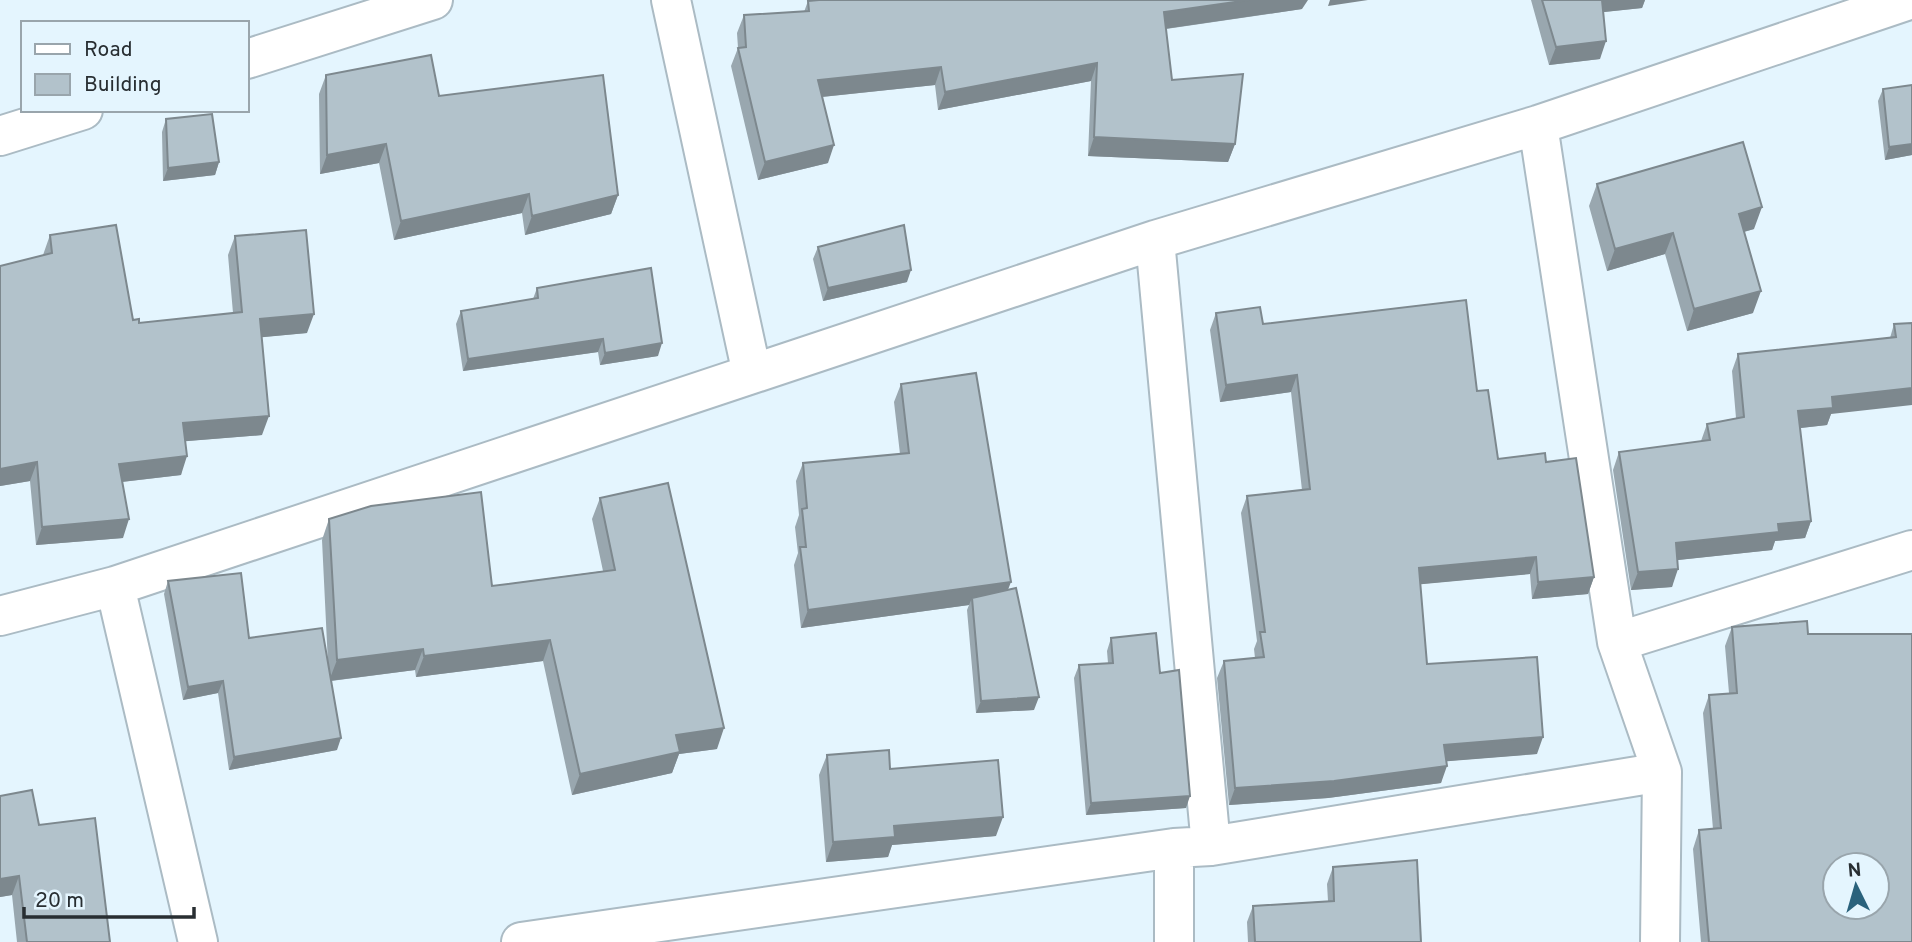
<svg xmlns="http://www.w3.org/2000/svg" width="1912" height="942" font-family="Overpass,sans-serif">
  <rect width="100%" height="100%" fill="#e4f5fe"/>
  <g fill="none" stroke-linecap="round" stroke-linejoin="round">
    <g stroke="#abbbc4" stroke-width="42">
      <path id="minor" d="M671 0 752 374
        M247 59 433 0
        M0 136 83 110
        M1155 240 1211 846
        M115 586 198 942
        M0 616 115 586 1155 240 1538 125 1909 0
        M1617 642 1912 550
        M1174 848V942
        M521 942 1174 848 1211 846 1662 772 1617 642 1538 125
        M1660 942 1662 772"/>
    </g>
    <use href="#minor" stroke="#fff" stroke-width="38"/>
  </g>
  <path fill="#99a7af" d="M1531 0H1645L1642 8 1603 12 1600 59 1549 65Z
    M808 1 1302 9 1166 29 1172 80 1235 144 1228 162 1088 156 1091 81 938 110 935 85 822 97 828 163 758 180 731 66 738 48 737 33 744 15 804 12Z
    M326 75 439 96 618 195 611 214 525 235 522 213 394 240 379 163 320 174 319 94Z
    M1912 85V155L1885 160 1878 101 1883 89Z
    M166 119 219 162 215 175 163 181 162 132Z
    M1597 184 1754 229 1744 232 1753 313 1687 331 1665 254 1607 271 1589 206Z
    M50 235 133 320 139 323 233 313 228 255 235 236 307 333 262 337V435L186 441 181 475 122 482 123 538 36 545 30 481 0 486V266L43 255Z
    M818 247 907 282 823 301 813 259Z
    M537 288 658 356 600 365 598 352 463 371 456 324 461 311 533 299Z
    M1216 313 1263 324 1477 391 1498 459 1546 462 1594 577 1588 594 1532 599 1530 574 1420 584 1427 664 1537 754 1446 761 1441 783 1328 798 1229 805 1217 678 1224 661 1255 658 1254 649 1257 641 1241 513 1247 496 1302 490 1291 392 1220 402 1210 330Z
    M1912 323 1831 414 1827 425 1800 428 1811 521 1805 538 1775 541 1772 550 1677 560 1672 587 1631 590 1613 470 1619 452 1701 441 1707 424 1736 418 1732 371 1738 354 1890 338 1894 324Z
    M901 384 1008 590 1034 710 976 713 967 610 969 605 801 628 794 565 798 553 795 527 799 515 796 481 803 463 900 454 894 402Z
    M600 498 717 749 679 754 672 773 572 795 543 661 416 677 415 670 331 681 337 750 229 770 218 693 183 700 164 594 168 581 249 638 328 664 322 540 329 519 492 586 603 571 592 519Z
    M1732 627 1808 634 1912 942H1701L1693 849 1699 830 1713 829 1703 713 1709 695 1729 693 1725 646Z
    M1111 638 1160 673 1186 808 1086 815 1074 678 1079 665 1108 663 1107 651Z
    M827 755 890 769 996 836 892 845 888 857 826 862 819 775Z
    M0 796 39 825 110 942H17L12 895 0 897Z
    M1333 867 1421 942H1248L1247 922 1253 906 1328 901 1327 884Z"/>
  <path fill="#7d888e" d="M1249 0H1308L1302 9 1157 30 1164 12Z
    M1330 0H1368L1328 6Z
    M1599 0H1645L1642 8 1595 13Z
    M1606 41 1600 59 1549 65 1556 47Z
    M1097 63 1091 81 938 110 945 92Z
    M941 67 935 85 811 98 818 80Z
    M1094 137 1235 144 1228 162 1088 156Z
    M386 144 379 163 320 174 327 155Z
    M1912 144V155L1885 160 1889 147Z
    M834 145 828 163 758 180 765 162Z
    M219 162 215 175 163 181 168 168Z
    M529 194 522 213 394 240 401 221Z
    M618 195 611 214 525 235 532 216Z
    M1762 207 1754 229 1732 235 1739 214Z
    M1673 233 1665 254 1607 271 1615 249Z
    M911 270 907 282 823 301 828 288Z
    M1761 291 1753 313 1687 331 1694 309Z
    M314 314 307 333 253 338 260 319Z
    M603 339 598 352 463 371 468 359Z
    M662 343 658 356 600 365 605 353Z
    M1297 375 1291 392 1220 402 1226 385Z
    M1912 388V405L1831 414 1827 425 1792 429 1798 411 1832 397Z
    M269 416 262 435 176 442 183 423Z
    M187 456 181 475 112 483 119 464Z
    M37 462 30 481 0 486V469Z
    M129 519 123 538 36 545 42 527Z
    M1811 521 1805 538 1775 541 1772 550 1669 561 1676 543 1778 524Z
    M1536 557 1530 574 1413 585 1419 568Z
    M1678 569 1672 587 1631 590 1638 572Z
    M1594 577 1588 594 1532 599 1538 582Z
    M1011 582 1004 600 972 598 969 605 801 628 808 610Z
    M550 640 543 661 416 677 424 656Z
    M423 649 415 670 329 681 337 660Z
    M223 681 218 693 183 700 188 687Z
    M1039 697 1034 710 976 713 981 701Z
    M724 728 717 749 679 754 672 773 572 795 580 774 676 735Z
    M1543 737 1537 754 1438 762 1444 745Z
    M341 738 337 750 229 770 234 757Z
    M1447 766 1441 783 1328 798 1229 805 1235 788Z
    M1190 796 1186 808 1086 815 1091 803Z
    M1003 817 996 836 892 845 888 857 826 862 833 842 894 826Z
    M19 876 12 895 0 897V879Z"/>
  <path fill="#b2c2cb" stroke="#7d888e" stroke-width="2" fill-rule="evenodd" d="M819 0H1249L1164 12 1172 80 1243 74 1235 144 1094 137 1097 63 945 92 941 67 818 80 834 145 765 162 738 48 746 47 744 15 809 11 808 1Z
    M1542 0H1602L1606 41 1556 47Z
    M431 55 439 96 603 75 618 195 532 216 529 194 401 221 386 144 327 155 326 75Z
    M1912 85V144L1889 147 1883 89Z
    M212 114 219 162 168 168 166 119Z
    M1743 142 1762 207 1739 214 1761 291 1694 309 1673 233 1615 249 1597 184Z
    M116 225 133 320 139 319V323L242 312 235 236 306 230 314 314 260 319 269 416 183 423 187 456 119 464 129 519 42 527 37 462 0 469V266L52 253 50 235Z
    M904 225 911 270 828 288 818 247Z
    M651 268 662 343 605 353 603 339 468 359 461 311 538 298 537 288Z
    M1466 300 1477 391 1488 390 1498 459 1545 453 1546 462 1576 458 1594 577 1538 582 1536 557 1419 568 1427 664 1537 657 1543 737 1444 745 1447 766 1334 781 1235 788 1224 661 1264 657 1260 632H1265L1247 496 1310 489 1297 375 1226 385 1216 313 1260 307 1263 324Z
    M1912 323V388L1832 397 1833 408 1798 411 1811 521 1778 524 1779 532 1676 543 1678 569 1638 572 1619 452 1710 440 1707 424 1744 417 1738 354 1896 337 1894 324Z
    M976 373 1011 582 808 610 800 547H806L802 509 807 508 803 463 909 453 901 384Z
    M668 483 724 728 676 735 680 752 580 774 550 640 424 656 423 649 337 660 329 519 371 506 481 492 492 586 615 570 600 498Z
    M241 573 249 638 322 628 341 738 234 757 223 681 188 687 168 581Z
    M1016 588 1039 697 981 701 972 598Z
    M1807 621 1808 634H1912V942H1709L1699 830 1721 828 1709 695 1737 693 1732 627ZM1835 865H1877V907H1835Z
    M1156 633 1160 673 1179 670 1190 796 1091 803 1079 665 1113 663 1111 638Z
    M889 750 890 769 998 760 1003 817 894 826 895 837 833 842 827 755Z
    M32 790 39 825 95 818 110 942H27L19 876 0 879V796Z
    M1417 860 1421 942H1255L1253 906 1334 901 1333 867Z"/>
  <rect x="21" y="21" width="228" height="91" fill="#e4f5fe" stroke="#99a5ac" stroke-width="2"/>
  <rect x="35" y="44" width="35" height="10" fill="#ffffff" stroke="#99a5ac" stroke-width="2"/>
  <text x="84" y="56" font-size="21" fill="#282e32">Road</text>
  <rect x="35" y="74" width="35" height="21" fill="#b2c2cb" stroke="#99a5ac" stroke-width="2"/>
  <text x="84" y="91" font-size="21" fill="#282e32">Building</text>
  <g transform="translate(1856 886) rotate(355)"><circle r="33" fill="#e4f5fe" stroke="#99a5ac" stroke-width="2"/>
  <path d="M0-5L12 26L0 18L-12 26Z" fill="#2a627c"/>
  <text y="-10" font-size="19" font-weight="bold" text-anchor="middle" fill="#282e32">N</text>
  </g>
  <path d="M24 907v10h170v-10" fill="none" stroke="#282e32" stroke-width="3.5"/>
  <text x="35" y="907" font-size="21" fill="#282e32" stroke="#e4f5fe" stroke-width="5" paint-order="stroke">20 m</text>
</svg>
